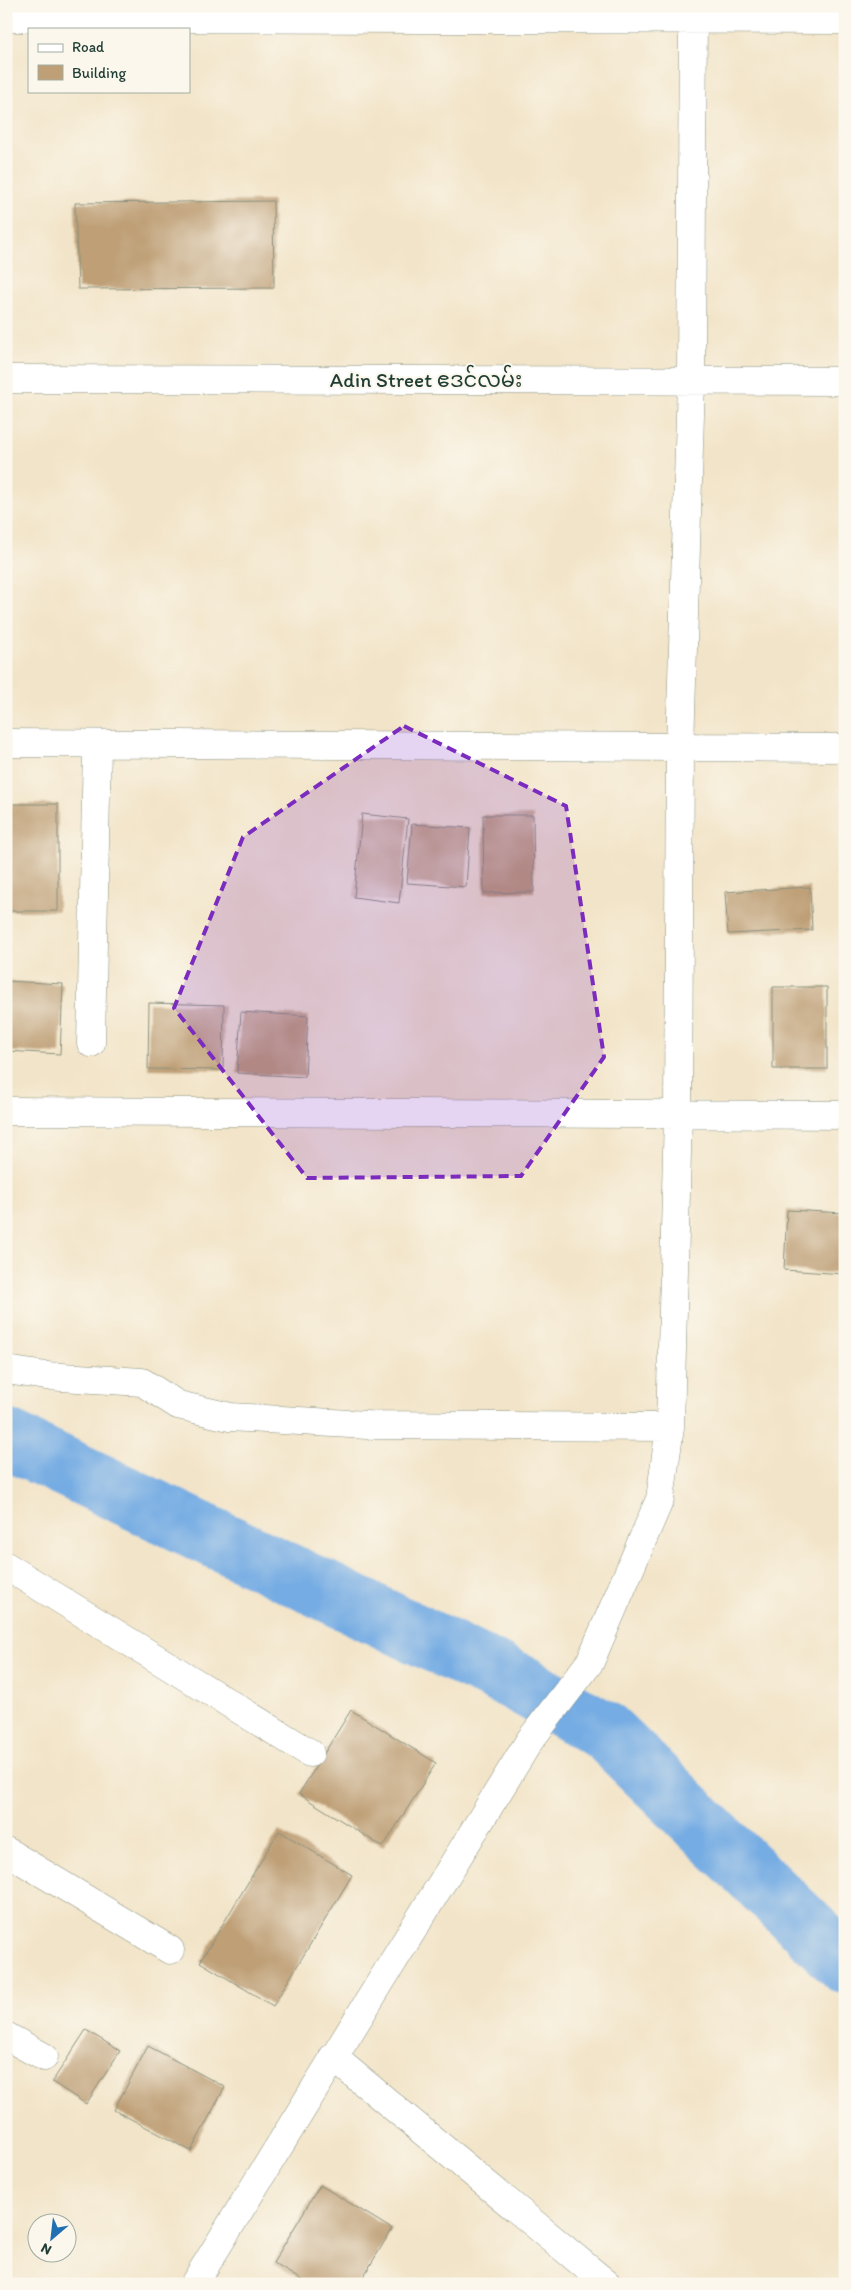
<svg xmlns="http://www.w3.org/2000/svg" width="851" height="2290" font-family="Itim,'Noto Sans Myanmar',sans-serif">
  <rect width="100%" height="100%" fill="#fbf7ec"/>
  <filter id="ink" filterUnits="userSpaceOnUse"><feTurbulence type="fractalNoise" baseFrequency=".02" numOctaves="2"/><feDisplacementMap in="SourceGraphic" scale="10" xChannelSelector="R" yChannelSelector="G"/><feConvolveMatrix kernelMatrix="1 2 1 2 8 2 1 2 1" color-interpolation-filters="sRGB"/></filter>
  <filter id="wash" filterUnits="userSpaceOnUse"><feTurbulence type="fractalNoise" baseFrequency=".0096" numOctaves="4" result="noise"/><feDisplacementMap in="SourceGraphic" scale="20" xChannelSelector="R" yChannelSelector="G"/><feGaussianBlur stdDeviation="1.12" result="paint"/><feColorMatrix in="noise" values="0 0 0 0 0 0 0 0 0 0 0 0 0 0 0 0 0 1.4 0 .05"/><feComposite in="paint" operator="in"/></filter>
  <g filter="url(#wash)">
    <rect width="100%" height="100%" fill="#f2e4c8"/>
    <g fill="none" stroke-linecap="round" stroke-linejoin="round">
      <path stroke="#74ace3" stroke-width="60" d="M6 1439 517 1682 606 1732 845 1964"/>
    </g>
    <g id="blocks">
      <path fill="#be9f76" d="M273 201 274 288 78 289 75 203Z
        M6 804H58V911H6Z
        M362 814 408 819 399 903 354 897Z
        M483 815H533L534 892 484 893Z
        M412 824 470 828 466 887 407 883Z
        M810 887 812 930 728 934 725 892Z
        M6 981 63 984 60 1054 6 1051Z
        M773 987H827V1069H773Z
        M149 1003 224 1005 223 1070 148 1069Z
        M241 1012 308 1016 305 1077 237 1073Z
        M787 1210 845 1213V1274L784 1270Z
        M351 1710 436 1763 383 1847 299 1794Z
        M279 1831 352 1875 273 2006 200 1962Z
        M86 2030 120 2051 86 2104 52 2082Z
        M148 2046 225 2087 191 2151 114 2110Z
        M320 2185 392 2229 359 2284H308L273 2263Z"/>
    </g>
  </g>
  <g filter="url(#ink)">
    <use href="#blocks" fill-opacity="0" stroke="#88907e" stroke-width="1"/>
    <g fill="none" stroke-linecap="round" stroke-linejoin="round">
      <g stroke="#88907e" stroke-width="29">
        <path id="minor" d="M6 18 845 20
          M6 379 845 381
          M6 743 845 748
          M91 1043 97 744
          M6 1111 845 1115
          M6 1370 46 1376 142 1382 178 1405 230 1417 367 1425 670 1427
          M6 1566 310 1753
          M6 1851 170 1950
          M6 2036 44 2057
          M333 2057 607 2284
          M194 2284 530 1740 590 1662 660 1499 670 1427 678 1113 680 747 691 381 693 6"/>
      </g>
      <use href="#minor" stroke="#fff" stroke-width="28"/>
    </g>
  </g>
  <path fill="#7b2cbf" fill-opacity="0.2" stroke="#7b2cbf" stroke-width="4" stroke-dasharray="10 6" stroke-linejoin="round" d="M404 726 566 806 604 1057 521 1176 307 1178 174 1008 243 837Z"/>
  <g text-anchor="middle" stroke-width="4" stroke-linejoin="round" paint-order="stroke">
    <g font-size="21" fill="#1f3d34" stroke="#fbf7ec">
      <text x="426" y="387">Adin Street ဧဒင်လမ်း</text>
    </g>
  </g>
  <rect width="851" height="2290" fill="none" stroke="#fbf7ec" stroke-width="25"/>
  <rect x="28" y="28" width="162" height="65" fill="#fbf7ec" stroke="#a3ada2"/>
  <rect x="38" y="44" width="25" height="8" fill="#ffffff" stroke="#a3ada2"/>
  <text x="72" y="52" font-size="15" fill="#1f3d34">Road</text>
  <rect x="38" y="65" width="25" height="15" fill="#be9f76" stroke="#a3ada2"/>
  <text x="72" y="78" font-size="15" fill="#1f3d34">Building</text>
  <g transform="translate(52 2238) rotate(208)"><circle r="24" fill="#fbf7ec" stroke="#a3ada2"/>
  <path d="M0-4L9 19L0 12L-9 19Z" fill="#1f6fb2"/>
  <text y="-8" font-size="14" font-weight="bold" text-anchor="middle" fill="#1f3d34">N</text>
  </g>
</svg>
